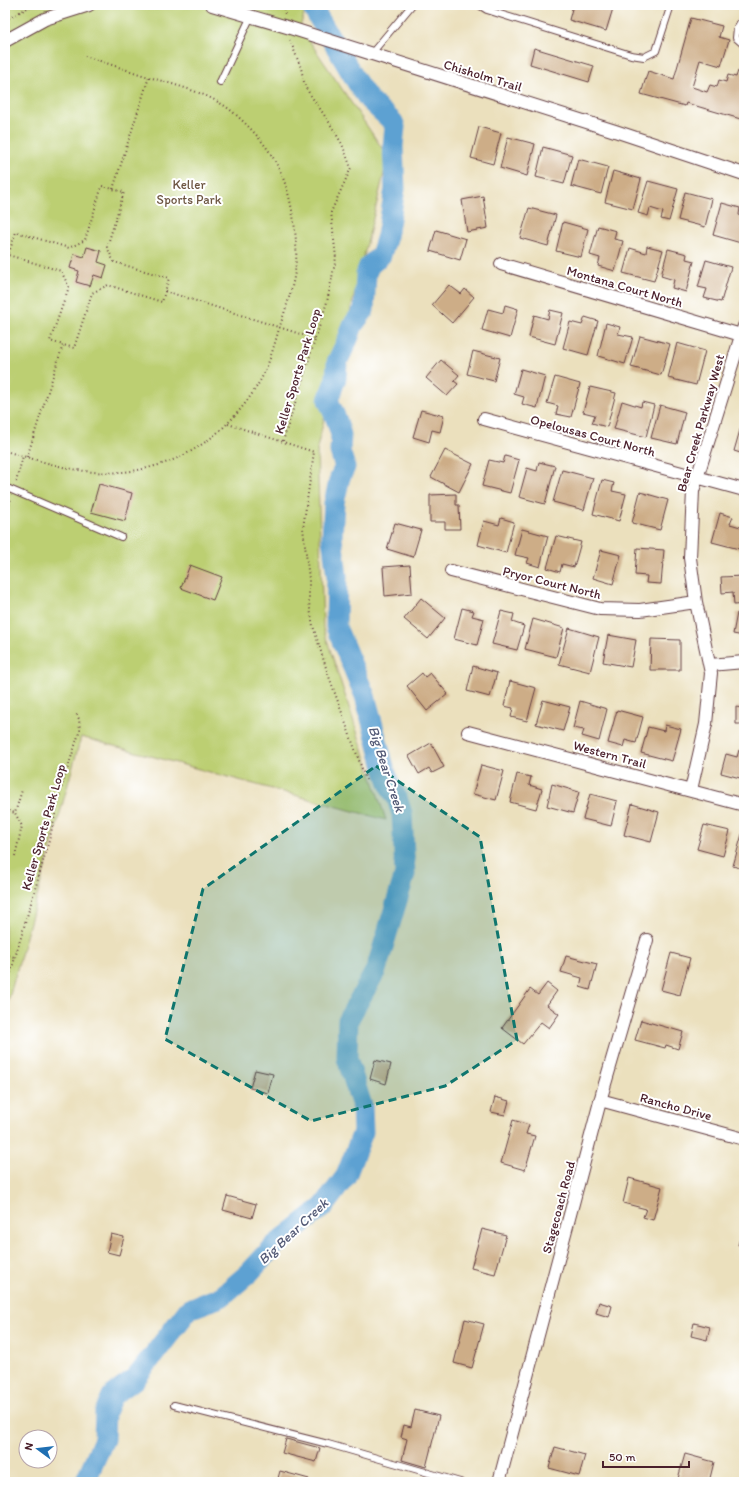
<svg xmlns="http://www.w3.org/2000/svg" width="749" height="1487" font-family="Itim,sans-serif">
  <rect width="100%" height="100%" fill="#fff"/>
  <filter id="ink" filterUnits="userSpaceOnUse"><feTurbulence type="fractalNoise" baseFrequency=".025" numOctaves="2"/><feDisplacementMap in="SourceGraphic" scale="8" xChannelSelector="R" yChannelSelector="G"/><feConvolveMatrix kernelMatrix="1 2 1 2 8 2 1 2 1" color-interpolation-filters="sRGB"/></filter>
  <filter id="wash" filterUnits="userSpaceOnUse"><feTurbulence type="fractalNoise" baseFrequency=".012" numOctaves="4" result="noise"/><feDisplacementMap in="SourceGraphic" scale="16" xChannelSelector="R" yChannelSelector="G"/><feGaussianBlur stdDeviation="0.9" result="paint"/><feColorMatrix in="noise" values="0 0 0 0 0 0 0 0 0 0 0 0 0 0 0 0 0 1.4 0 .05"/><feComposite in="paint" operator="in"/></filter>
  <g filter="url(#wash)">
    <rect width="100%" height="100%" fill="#ebe0bd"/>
    <path fill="#bccf72" stroke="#83774e" d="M5 5H307L300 27 388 157 317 448 323 628 386 820 81 737 5 1013Z"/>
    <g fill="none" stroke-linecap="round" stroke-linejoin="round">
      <path stroke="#5da1d2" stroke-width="21" d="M85 1482 104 1439 105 1412 112 1396 135 1379 189 1309 221 1297 249 1273 274 1246 323 1207 346 1176 363 1132 362 1106 347 1058 348 1020 376 970 405 874 402 814 397 798 391 788 385 771 365 696 336 627 337 576 332 538 334 503 340 477 345 467 340 451 341 435 337 421 328 400 336 378 337 362 348 339 353 325 364 310 366 274 369 266 381 255 387 236 395 189 393 146 395 127 393 122 369 100 358 84 311 5"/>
    </g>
    <g id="blocks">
      <path fill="#cdad87" d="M573 5H614L606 31 569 20Z
        M691 18 722 26 719 37 729 40 721 66 700 60 692 87 707 92 710 85 717 87 719 80 726 82 728 75 736 77 738 71 744 73V120L686 103 685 106 641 94 648 71 674 79Z
        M534 48 594 66 589 82 530 64Z
        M479 127 501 133 493 164 471 158Z
        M508 137 535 144 527 176 500 168Z
        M543 147 572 155 564 184 536 177Z
        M578 159 608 167 601 194 571 186Z
        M613 171 641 179 633 209 605 202Z
        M648 181 678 189 669 221 661 219 663 212 650 208 648 216 638 213Z
        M685 192 712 199 705 227 678 220Z
        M483 196 488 228 467 232 462 200Z
        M722 203 740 208 739 215 744 217V233L741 243 713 235Z
        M529 208 556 215 548 246 520 238Z
        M563 222 588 229 581 257 556 251Z
        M598 226 616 231 614 239 623 241 615 271 598 266 600 258 590 255Z
        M436 230 466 239 460 260 430 251Z
        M647 246 663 250 654 281 623 273 630 248 646 253Z
        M87 247 101 251 98 262 107 265 103 278 94 275 90 286 76 282 79 271 70 268 74 254 84 257Z
        M668 249 687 254 686 259 694 261 686 292 672 288 674 280 661 276Z
        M706 260 731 267 721 302 704 298 707 289 698 287Z
        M449 285 461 294 465 289 474 297 452 323 432 305Z
        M505 305 518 309 510 338 482 330 488 309 503 313Z
        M550 310 563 313 555 344 529 337 534 315 548 319Z
        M585 317 598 321 588 355 563 348 570 322 582 325Z
        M606 323 620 327 618 334 633 337 625 364 598 356Z
        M640 336 670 344 661 375 631 367Z
        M677 343 705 351 696 385 668 378Z
        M473 351 500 358 494 381 467 374Z
        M441 360 459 375 454 381 458 384 447 396 426 378Z
        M521 369 545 376 537 408 522 404 524 397 514 394Z
        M555 377 580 384 571 417 556 414 558 406 547 403Z
        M590 387 616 393 607 427 592 423 595 415 583 412Z
        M622 401 641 407 642 402 654 405 646 437 614 429Z
        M660 405 685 412 677 444 651 438Z
        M421 410 444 416 440 432 432 430 429 442 413 437Z
        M742 423H744V454L734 451Z
        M445 450 473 464 459 492 431 477Z
        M505 456 519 460 510 493 482 486 489 460 503 463Z
        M539 462 555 466 545 504 519 497 527 468 537 471Z
        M562 470 593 478 584 510 553 502Z
        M602 480 614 483 612 491 626 494 619 521 593 514Z
        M99 484 132 493 125 521 91 512Z
        M640 492 668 500 660 530 632 523Z
        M456 494V505H459L460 529H445V522H430V495Z
        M720 513 733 517 730 524 744 528 739 549 712 542Z
        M501 518 514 522 506 553 478 545 484 521 499 525Z
        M395 523 421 530 413 557 387 549Z
        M522 529 548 536 540 567 527 563 529 558 515 555Z
        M556 536 581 542 574 567 562 564 560 572 547 568Z
        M637 548 664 550 661 584 646 583 647 576 635 575Z
        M601 550 621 555 613 584 593 578Z
        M190 565 222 577 213 600 181 588Z
        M410 565 412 593 385 596 383 567Z
        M744 576V604L734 605 733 592 722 593 721 577Z
        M421 598 445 618 428 639 404 619Z
        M462 608 474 611 472 616 484 619 477 645 454 639Z
        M501 611 514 614 512 622 524 626 517 650 492 644Z
        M737 613 744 614V636L733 634Z
        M533 619 564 628 556 657 525 649Z
        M569 628 599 637 590 672 559 664Z
        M608 635 636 640 631 667 603 662Z
        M651 639 680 640V670H650Z
        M473 666 497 673 490 697 467 691Z
        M422 673 425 677 430 673 448 694 427 711 407 686Z
        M510 681 536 688 527 721 511 717 513 708 504 706Z
        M543 700 570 707 563 731 536 724Z
        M580 701 607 709 599 741 582 736 584 730 573 728Z
        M736 707 744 708V724H736Z
        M617 710 643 717 636 743 625 740 623 747 608 743Z
        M665 725 681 729 672 761 641 753 648 727 664 731Z
        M431 743 444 767 432 773 429 768 419 774 409 756Z
        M739 750 744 751V779L721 773 726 754 737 757Z
        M481 765 504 771 496 800 473 794Z
        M517 774 531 777 529 785 542 789 536 809 510 802Z
        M552 784 579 792 573 813 547 806Z
        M590 794 617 801 611 826 583 819Z
        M632 804 659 812 651 842 624 835Z
        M704 825 730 831 723 856 697 849Z
        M742 834H744V869L733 866Z
        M671 953 690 958 680 995 661 990Z
        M566 956 597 964 590 990 580 987 582 978 561 972Z
        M547 983 557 991 547 1005 559 1014 549 1028 541 1022 523 1044 502 1028 530 989 538 995Z
        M641 1020 683 1032 678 1049 666 1045 665 1048 635 1040Z
        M375 1060 391 1064 386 1084 370 1079Z
        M255 1070 273 1074 268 1093 250 1088Z
        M495 1097 509 1101 505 1115 491 1112Z
        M513 1120 529 1125 526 1134 535 1136 525 1170 501 1163Z
        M629 1178 662 1187 653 1220 643 1217 646 1209 623 1203Z
        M227 1196 256 1204 252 1218 223 1210Z
        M744 1224V1246L738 1245Z
        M482 1229 506 1235 495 1274 471 1268Z
        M111 1234 124 1237 119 1255 107 1252Z
        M599 1302 612 1306 609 1317 596 1313Z
        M465 1319 484 1324 472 1368 454 1363Z
        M694 1323 710 1327 707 1340 691 1336Z
        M415 1410 439 1416 426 1467 402 1460 407 1439 401 1437 404 1425 411 1427Z
        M286 1439 320 1448 316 1462 282 1453Z
        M555 1447 585 1455 579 1476 549 1468Z
        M685 1454 714 1462 709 1482H677Z
        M280 1471 309 1479 308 1482H277Z"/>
    </g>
  </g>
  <g filter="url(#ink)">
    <use href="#blocks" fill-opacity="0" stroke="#623c41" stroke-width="1"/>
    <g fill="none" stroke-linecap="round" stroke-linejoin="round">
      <g stroke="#623c41" stroke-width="8">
        <path id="service" d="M479 5 487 10 631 55 644 57 656 51 671 5
          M744 16 737 28 736 38 744 45
          M371 54 412 5
          M220 82 251 16
          M7 488 121 537
          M174 1405 328 1444 460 1482"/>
      </g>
      <g stroke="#623c41" stroke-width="14">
        <path id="minor" d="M212 5 287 27 615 131 744 174
          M5 41 45 19 89 5
          M501 264 741 335
          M484 419 744 490
          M451 571 600 609 640 610 696 602
          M710 665 744 662
          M468 732 744 805
          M691 790 706 724 711 673 696 602 690 558 693 491 744 326
          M600 1100 744 1139
          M499 1482 602 1094 647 940"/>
      </g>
      <path stroke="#623c41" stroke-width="2" stroke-dasharray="1 3" stroke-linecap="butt" d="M284 5 285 16
        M5 20 33 5
        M113 189 149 77
        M165 291 316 339
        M228 424 314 452 303 528 309 579V603L313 626 327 671 366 780
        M283 441 327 302 336 258 331 212 351 168 342 144 329 122 305 87 301 68 290 40
        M5 451C59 466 98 482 155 466 200 454 237 421 260 381 269 365 274 346 279 329 286 307 294 286 296 263 298 235 291 190 277 165 268 146 250 127 234 113 211 93 177 86 149 77 127 70 106 63 85 56
        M27 457 63 345 50 341 69 287 61 271 8 255 16 232 69 248 85 240 102 186 124 192 107 247 114 262 169 278 162 302 108 285 92 293 74 348 63 345
        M16 482 23 456
        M5 520 11 498
        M5 810 15 813 22 790
        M15 856 22 826 15 813
        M5 954 14 957
        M5 992 49 841 61 789 80 730 79 719 76 713"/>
      <use href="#service" stroke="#fff" stroke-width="6"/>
      <use href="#minor" stroke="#fff" stroke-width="12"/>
    </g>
  </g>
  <path fill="#0f766e" fill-opacity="0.2" stroke="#0f766e" stroke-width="3" stroke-dasharray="8 5" stroke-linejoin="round" d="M376 766 480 837 517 1040 445 1086 311 1121 165 1039 203 889Z"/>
  <g text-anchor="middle" stroke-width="4" stroke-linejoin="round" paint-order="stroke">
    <g font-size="13" fill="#4a1f2b" stroke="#fff">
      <text transform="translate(483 75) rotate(17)" y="5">Chisholm Trail</text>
      <text transform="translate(625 286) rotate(16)" y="5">Montana Court North</text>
      <text transform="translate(297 371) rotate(-73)" y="5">Keller Sports Park Loop</text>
      <text transform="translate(700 423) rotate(-74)" y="5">Bear Creek Parkway West</text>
      <text transform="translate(593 435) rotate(15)" y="5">Opelousas Court North</text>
      <text transform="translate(552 582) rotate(14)" y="5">Pryor Court North</text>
      <text transform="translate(610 754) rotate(15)" y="5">Western Trail</text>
      <text transform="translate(43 827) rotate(-74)" y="5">Keller Sports Park Loop</text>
      <text transform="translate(676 1106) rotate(15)" y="5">Rancho Drive</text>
      <text transform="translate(558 1207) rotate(-75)" y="5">Stagecoach Road</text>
    </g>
    <g font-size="13" fill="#6c5440" stroke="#fff">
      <text x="189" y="189">Keller<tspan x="189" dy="15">Sports Park</tspan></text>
    </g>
    <g font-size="14" font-style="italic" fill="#535a76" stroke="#fff">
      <text transform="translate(387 769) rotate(72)" y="5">Big Bear Creek</text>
      <text transform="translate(293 1231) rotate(-43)" y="5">Big Bear Creek</text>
    </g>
  </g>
  <rect width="749" height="1487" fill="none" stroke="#fff" stroke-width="20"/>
  <g transform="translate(38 1449) rotate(285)"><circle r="19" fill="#ffffff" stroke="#b7a5aa"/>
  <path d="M0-3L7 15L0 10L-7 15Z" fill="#1f6fb2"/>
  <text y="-6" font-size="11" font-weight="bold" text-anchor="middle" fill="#4a1f2b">N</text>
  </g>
  <path d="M603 1461v6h86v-6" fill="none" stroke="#4a1f2b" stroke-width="2"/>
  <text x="609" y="1461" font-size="12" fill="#4a1f2b" stroke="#ffffff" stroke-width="3" paint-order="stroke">50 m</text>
</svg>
